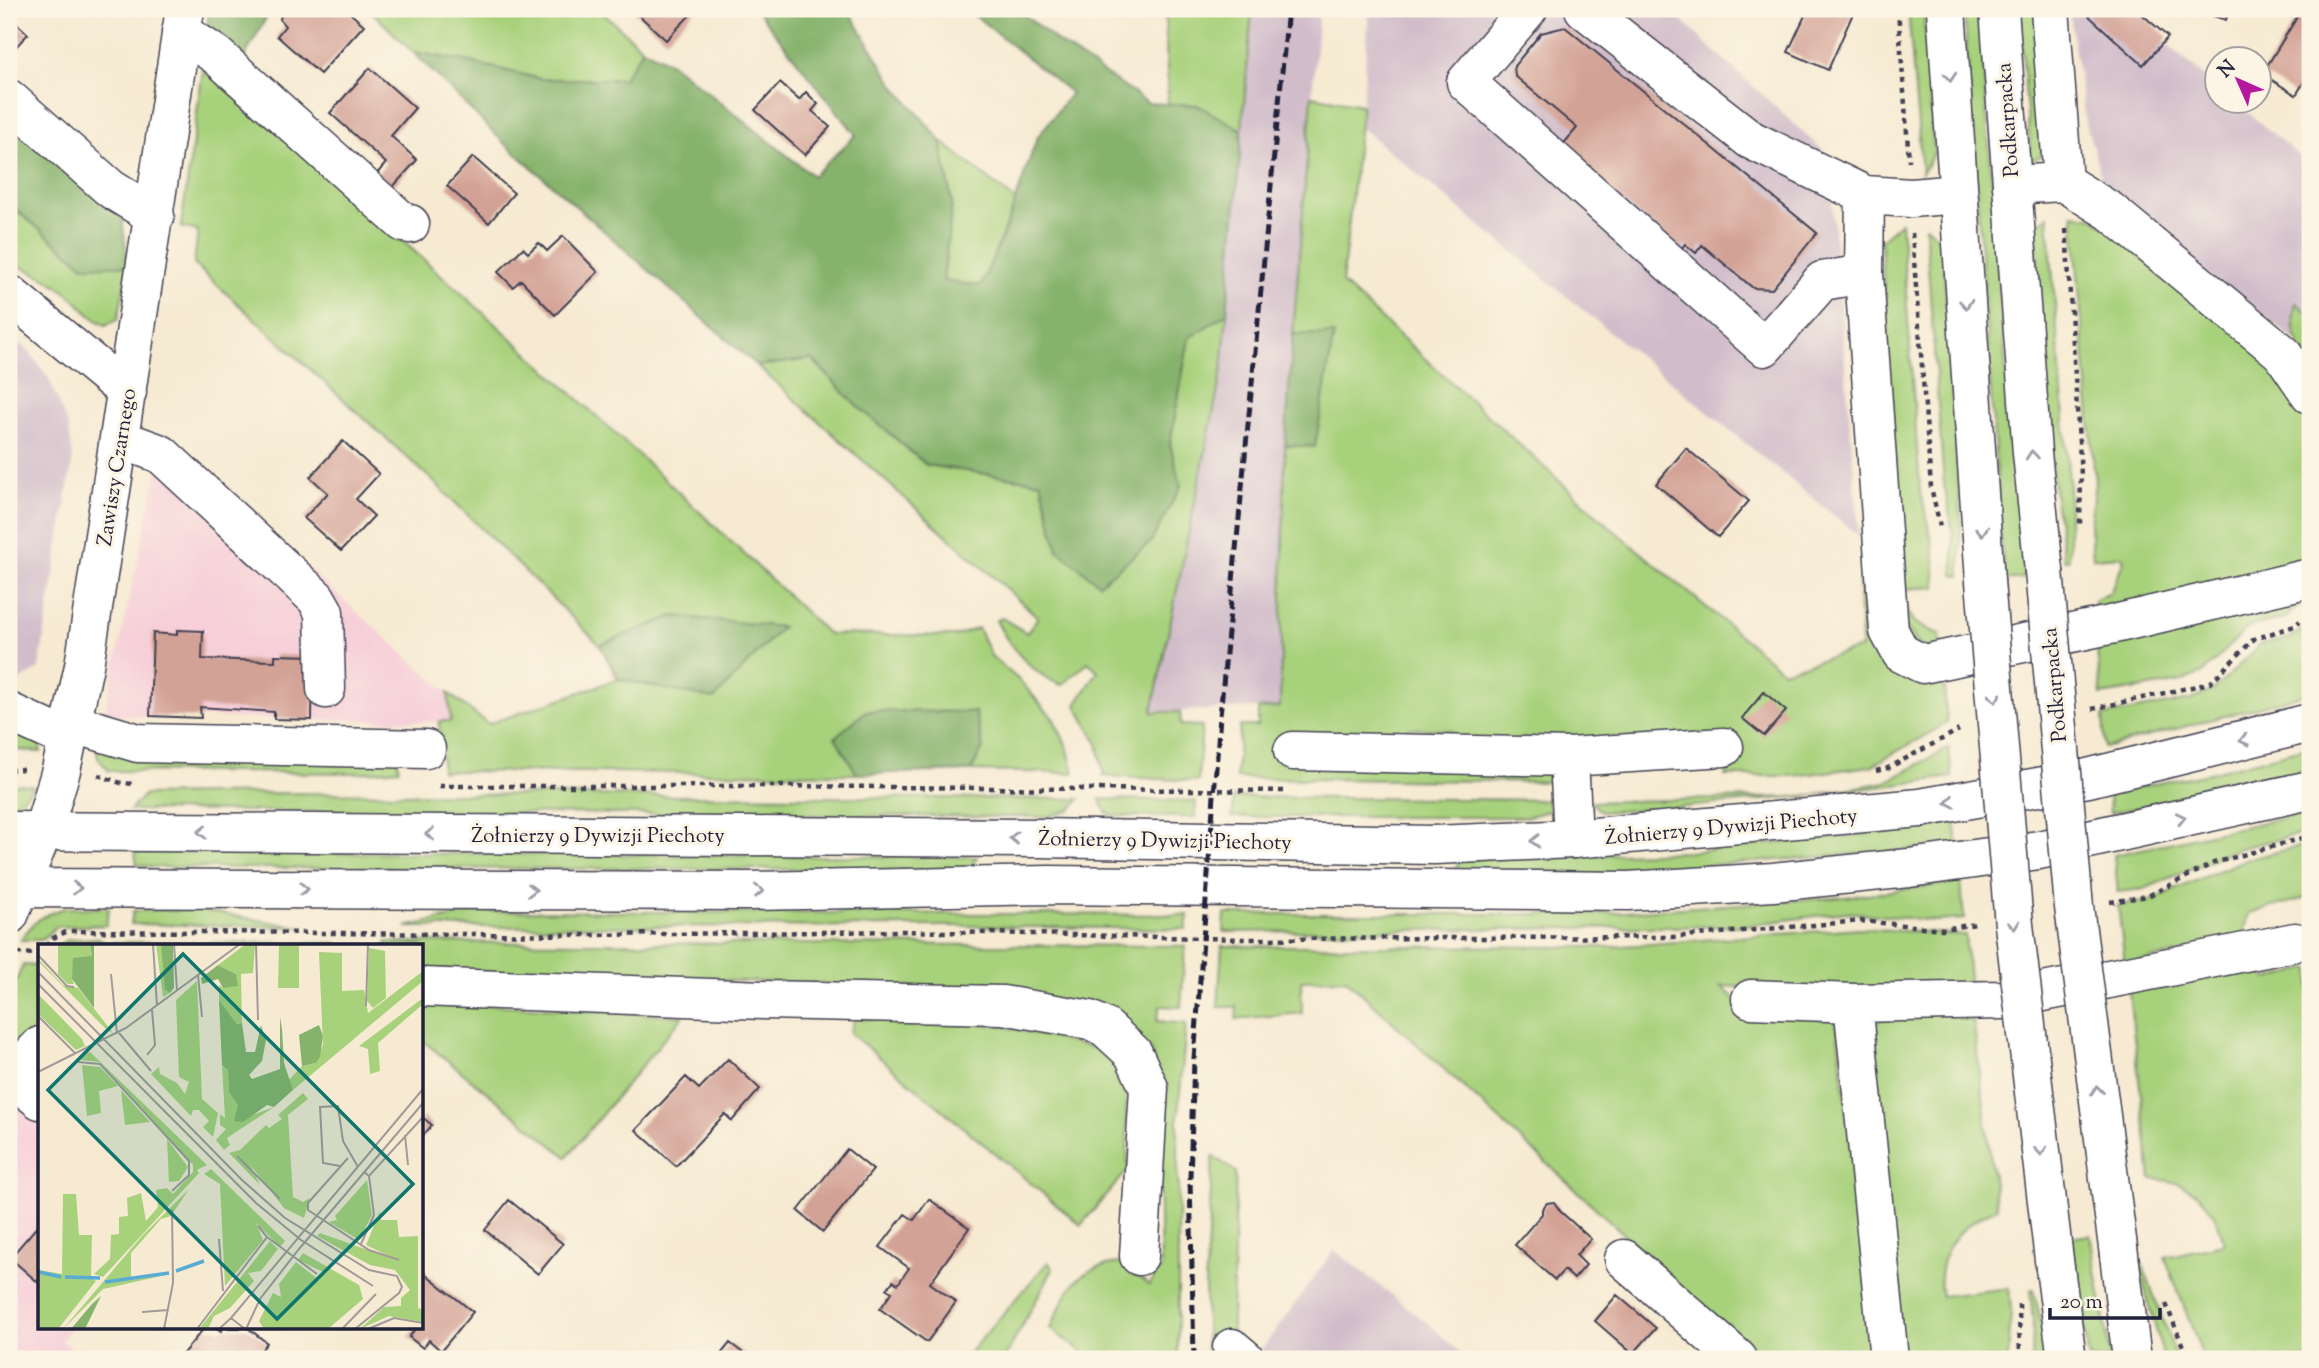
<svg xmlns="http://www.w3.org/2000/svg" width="2319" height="1368" font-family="'Sorts Mill Goudy',serif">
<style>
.built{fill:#f6cfd8}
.industrial{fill:#d1bdca}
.green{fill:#a8d17c;stroke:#657a5c;stroke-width:2}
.forest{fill:#86b36c;stroke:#546a54;stroke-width:2}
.building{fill:#d3a296}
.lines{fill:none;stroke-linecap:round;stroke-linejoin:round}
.minor-casing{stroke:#424052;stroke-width:41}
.major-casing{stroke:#424052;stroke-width:41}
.highway-casing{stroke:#424052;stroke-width:41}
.path{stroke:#424052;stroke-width:4.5;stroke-dasharray:5 5;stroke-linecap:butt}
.minor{stroke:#fff;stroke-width:38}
.major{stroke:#fff;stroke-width:38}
.highway{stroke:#fff;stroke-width:38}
.rail{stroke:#22223b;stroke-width:5;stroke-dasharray:10 5;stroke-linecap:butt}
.major-bridge-casing{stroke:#424052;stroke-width:41;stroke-linecap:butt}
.major-bridge{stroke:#fff;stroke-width:38}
.oneway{stroke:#9c9ca7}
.labels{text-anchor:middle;stroke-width:6;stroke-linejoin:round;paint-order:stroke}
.street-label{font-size:21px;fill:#22223b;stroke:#fcf5e5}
.inset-river{fill:none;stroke:#58acd4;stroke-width:3.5}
.inset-road{fill:none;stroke:#a19a96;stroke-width:2}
.view{fill:#0f766e;fill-opacity:0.15;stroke:#0f766e;stroke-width:3.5}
.inset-edge{fill:none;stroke:#22223b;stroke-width:3.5}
</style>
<rect width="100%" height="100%" fill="#fcf5e5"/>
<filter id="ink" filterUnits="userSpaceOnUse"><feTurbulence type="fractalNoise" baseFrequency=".0143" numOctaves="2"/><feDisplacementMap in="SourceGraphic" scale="14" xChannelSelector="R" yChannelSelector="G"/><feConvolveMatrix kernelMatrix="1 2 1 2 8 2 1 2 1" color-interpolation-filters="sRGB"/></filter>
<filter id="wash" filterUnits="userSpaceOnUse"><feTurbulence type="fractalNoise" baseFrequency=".00686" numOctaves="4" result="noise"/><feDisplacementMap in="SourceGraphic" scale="28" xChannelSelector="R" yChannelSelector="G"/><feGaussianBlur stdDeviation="1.57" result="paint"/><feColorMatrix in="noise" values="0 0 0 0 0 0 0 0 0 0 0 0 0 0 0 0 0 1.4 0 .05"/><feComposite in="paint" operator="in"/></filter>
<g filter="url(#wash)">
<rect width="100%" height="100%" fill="#f6ead2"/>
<path class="built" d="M164 440 448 693 451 722 104 715Z
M9 1087 40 1112V1328H72L61 1340 84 1359H9Z"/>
<path class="industrial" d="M1252 9H1319L1285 426 1280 707 1152 712 1222 370Z
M1369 9H1669L1828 155 1859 536 1361 128Z
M2069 9H2125L2217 87 2218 102H2235L2310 165V315L2297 304 2295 340 2129 214 2102 180 2085 120Z
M9 335 30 353 48 377 68 426 73 456 39 669 15 683 9 682Z
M1334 1250 1430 1325 1467 1359H1266L1259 1353Z"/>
<path class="green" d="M369 9H599L643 49 623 79H541L470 62 413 52Z
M1165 9H1252L1242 130 1197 105 1168 104Z
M1908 9H1917L1924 17 1934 153 1922 173Z
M1964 9H1979L2013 466 2024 578 2004 580Z
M2019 9H2036L2043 148 2041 155 2031 162Z
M203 69C418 249 625 439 828 634L956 636 978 628 991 656 1020 681 1053 718 1067 746 1074 773 971 771 983 748 975 712 867 711 835 737 857 774 442 771 439 721H451L448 693 488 724 618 679 714 699 782 627 673 616 600 645 431 479 194 264 198 231 181 227Z
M1312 96 1362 105 1342 283 1610 527 1783 671 1861 648 1859 581 1878 592 1943 673 1947 723 1871 766 1794 776H1725L1737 755 1459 741 1451 731 1409 728 1391 742 1544 769 1555 782 1236 778 1240 726H1258V709L1280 707 1285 445 1315 447 1333 335 1293 334Z
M941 141 1016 201 981 286 943 281 952 203Z
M9 204 84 266H128L118 319 106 325C90 318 84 308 72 297 53 280 32 271 9 262Z
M2073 214 2094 218 2253 343 2310 424V572L2096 617 2094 601 2110 593 2124 561 2121 556 2093 558 2090 525 2095 481Z
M2048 216 2069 483V560H2064L2053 483 2035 226Z
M1901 222 1920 489 1934 553 1936 587 1903 589C1907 619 1911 625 1940 634L1941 652 1904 641 1881 240Z
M1925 226 1942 240 1961 520 1960 576 1954 575 1953 532 1944 484Z
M2296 303 2310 315V364C2297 343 2289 328 2296 303Z
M1227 313 1222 370 1152 712H1180L1181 725 1202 726 1198 781 1104 776 1098 744 1076 705 1098 671 1088 662 1062 685C1033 675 1009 647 996 620L1002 618 1027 633 1038 617 757 366 812 359 854 403 926 465 1041 482 1058 550 1181 486 1170 444 1189 338Z
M2310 597 2285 618 2248 627 2203 673 2180 682 2101 695 2096 638Z
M2310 625V693L2105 748 2103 716 2191 700 2214 690 2260 644 2288 639Z
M9 726 39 744 41 752 9 749Z
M96 744 397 759 399 769 356 773 109 771 98 758Z
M2310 747V769L2229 789 2110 813 2109 793 2209 773Z
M1949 748 1952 777C1835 794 1719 806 1602 812L1590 802 1800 797 1886 782Z
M19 784 34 786 20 801 9 805V787Z
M281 793 1080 799 1070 810 1047 817 130 810 144 795Z
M1234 797 1561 800 1549 811 1526 817H1232Z
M1100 799 1196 801 1195 817 1114 816 1106 812Z
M2310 812V832L2240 848 2144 889 2118 892 2114 855Z
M1955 821 1958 846 1598 874 1455 872 1459 859 1688 852 1858 835Z
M2310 844V897L2249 913 2242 941 2125 964 2118 905 2149 901 2244 860Z
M135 852 977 857 968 871C696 867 424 870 152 867L137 865Z
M1961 882 1964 919 1937 921 1845 912 1741 926 1224 932 1225 914H1594L1845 897Z
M65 908H109L106 925 56 927 41 940H21C33 921 44 914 65 908Z
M194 909 300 927 131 924 133 911Z
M479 911 1188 915 1186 929 967 926 406 927Z
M1859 928 1965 935 1970 990 1846 993 1721 986 1747 1010 1836 1019 1877 1359H1760L1346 979 1301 980 1302 1013 1236 1019 1237 1007H1218L1222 946 1611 947Z
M99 938 104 942 338 943 337 946H56L68 940Z
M387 942 1185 946 1181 1007 1160 1006 1157 1021 1186 1024 1178 1115V1359H1093L1050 1329C1068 1290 1074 1267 1121 1263L1149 1285 1161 1268 1158 1109 1151 1050 1006 991 422 969V946H385Z
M23 965 40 966V1036L19 1053 9 1048V998Z
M2246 968 2259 971 2268 979 2310 968V1359H2204L2165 1257 2224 1244C2217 1205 2192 1180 2151 1179L2128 985Z
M422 1001 683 1016 567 1157 422 1040Z
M1972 1011 1997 1208C1961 1224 1932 1253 1942 1296L2009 1288 2011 1310 2008 1359H1900L1870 1036 1877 1022 1892 1013Z
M855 1018 998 1025 1098 1049 1125 1067 1128 1170 1081 1225 850 1033Z
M1213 1156 1236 1172 1231 1359H1207L1205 1287Z
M2090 1235 2111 1359H2089L2070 1238Z
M1048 1262 1053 1269 1004 1359H964Z
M2143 1266 2177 1359H2164L2139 1267Z
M2033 1290 2041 1320 2046 1359H2032L2033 1319 2030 1291Z"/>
<path class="forest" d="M210 9H271L244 58 206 30Z
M756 9H839L850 13 894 85 941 141 952 203 943 281 981 286 1008 222 1037 138 1071 93 967 9H1017L1059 43 1148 103 1197 105 1242 130 1227 313 1189 338 1170 444 1181 486 1151 542 1099 584 1058 550 1041 482 927 465 854 403 812 359 757 366 501 140 413 52 470 62 541 79H623L643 49 671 63 813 176 856 135Z
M9 118 122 217 128 266H84L9 204Z
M1293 334H1334L1315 447 1285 445Z
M673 616 782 627 714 699 618 679 600 645Z
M866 711 975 712 983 748 971 771 857 774 835 737Z"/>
<g id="blocks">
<path class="building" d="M282 9H345L364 25 320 74 277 36 285 26 280 20Z
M632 9H696L666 40Z
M1808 9H1855L1828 70 1788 52Z
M2096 9H2136L2168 37 2143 65 2089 16Z
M2191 9H2229L2226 20Z
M2302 9 2310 12V72L2296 95 2262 74Z
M9 16 28 34 9 54Z
M1565 27 1817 233 1772 289 1753 288 1702 245 1696 253 1685 244 1681 249 1560 148 1577 128 1515 76 1514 66 1541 33Z
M370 68 415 108 391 136 417 160 391 189 376 175 386 163 330 113Z
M780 83 799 100 806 92 818 104 812 111 830 127 805 155 755 110Z
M473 157 514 193 489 223 447 186Z
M563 236 598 272 555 315 521 280 513 287 498 272 523 248 528 253 539 243 547 251Z
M343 441 379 474 356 499 374 516 341 551 304 518 328 493 310 477Z
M1686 448 1749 501 1718 537 1656 484Z
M177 630 203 631 202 659 275 661V655L313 656 312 720 274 719V712L200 707 201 718 150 716 153 633 177 635Z
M1764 692 1786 711 1764 736 1742 718Z
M728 1059 760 1089 732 1121 725 1114 676 1166 636 1130 686 1077 699 1089Z
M422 1117 432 1125 422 1137Z
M847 1149 873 1170 823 1232 798 1211Z
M929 1199 969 1228 930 1283 956 1302 927 1342 880 1309 892 1292 887 1289 893 1281 898 1284 909 1268 880 1247 905 1214 914 1220Z
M509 1200 563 1244 538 1274 485 1230Z
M1554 1202 1561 1212 1591 1239 1576 1255 1586 1265 1574 1279 1564 1270 1555 1280 1515 1245 1542 1214V1209L1547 1203Z
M40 1223V1284L10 1258Z
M422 1271 473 1312 441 1351 429 1340 423 1348 409 1337 416 1328H422Z
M1617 1295 1656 1328 1633 1354 1595 1321Z
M204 1328H216L221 1331 223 1328H248L267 1343 254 1359H184L181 1356Z
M730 1343 751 1359H717Z"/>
</g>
</g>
<g filter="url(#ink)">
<use href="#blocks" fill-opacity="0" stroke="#424052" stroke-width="2"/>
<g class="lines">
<defs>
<path id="minor" d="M1528 9 1466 82 1764 347 1822 281 1864 274
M1584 9 1751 140 1865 195 1911 198 1958 194
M181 32 216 55 404 223 410 224
M9 99 111 189 155 216
M2063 182 2110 211 2282 353 2310 394
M2012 185 2063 182 2050 9
M1865 195 1864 274 1889 631 1901 653 1923 664 2110 625 2310 578
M9 294 127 392
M120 439 161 454 316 598 324 612 326 689
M9 712 68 739
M71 723 138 743 426 749
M1293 751 1569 757 1724 747
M1569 757 1573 839
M9 915 43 831 61 770 84 666 185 9
M422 987 763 1000 1003 1005 1090 1020 1106 1028 1133 1053 1149 1088 1139 1256
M1751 999 1853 1003 1889 1359
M1853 1003 2003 1000 2295 942
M9 1075 40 1100
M11 1077 40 1046
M1624 1259 1738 1359
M1232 1348 1245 1359"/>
<path id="major" d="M1946 9 1985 581
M1999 9 2032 453 2044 571
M2119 1255 2132 1359
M2055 1268 2067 1359"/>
<path id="highway" d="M9 831 1039 838 1434 845 1573 839 1920 808 2088 778 2310 723
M9 888 749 891 1048 885 1628 891 1773 882 1909 868 2039 850 2310 790"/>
</defs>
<use href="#minor" class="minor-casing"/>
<use href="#major" class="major-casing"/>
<use href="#highway" class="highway-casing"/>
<path class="path" d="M1898 9 1909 161
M2066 229 2081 475 2080 524
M1912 233 1931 487 1941 531
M2092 709 2210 683 2254 639 2294 626 2300 621
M9 770 23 769
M1876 771 1888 768 1959 730
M98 775 121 783 136 784
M439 786H784L1288 791
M2110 902 2148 896 2214 863 2310 836
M46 946 53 938 68 931 592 935 902 931 1246 939 1673 937 1861 921 1942 929 1977 924
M17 953 40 954
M2019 1304 2020 1359
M2166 1304 2188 1359"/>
<use href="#minor" class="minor"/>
<use href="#major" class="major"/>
<use href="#highway" class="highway"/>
<path class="rail" d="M1194 1359 1190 1178 1194 1059 1220 716 1288 9"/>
<defs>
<path id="major-bridge" d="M2044 571 2074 907 2119 1255
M1985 581 2014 925 2055 1268"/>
</defs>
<use href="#major-bridge" class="major-bridge-casing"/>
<use href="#major-bridge" class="major-bridge"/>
</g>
<defs><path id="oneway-chevron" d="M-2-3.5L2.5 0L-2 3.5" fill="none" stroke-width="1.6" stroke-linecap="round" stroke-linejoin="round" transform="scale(1.75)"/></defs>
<g class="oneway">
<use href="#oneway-chevron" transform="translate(1950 77) rotate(86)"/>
<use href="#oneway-chevron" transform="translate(1966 304) rotate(85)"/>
<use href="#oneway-chevron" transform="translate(2032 455) rotate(-95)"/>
<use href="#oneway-chevron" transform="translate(1982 531) rotate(86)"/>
<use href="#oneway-chevron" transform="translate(1995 698) rotate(85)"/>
<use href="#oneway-chevron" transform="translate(2244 740) rotate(166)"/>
<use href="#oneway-chevron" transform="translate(1950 802) rotate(169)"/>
<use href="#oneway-chevron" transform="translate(2181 818) rotate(-13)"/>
<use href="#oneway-chevron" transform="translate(202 832) rotate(-180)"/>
<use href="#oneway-chevron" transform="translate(430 834) rotate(-180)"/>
<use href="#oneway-chevron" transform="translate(1014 838) rotate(-180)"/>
<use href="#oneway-chevron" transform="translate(1535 841) rotate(178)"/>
<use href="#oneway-chevron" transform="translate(77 888)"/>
<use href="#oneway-chevron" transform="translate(304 889) rotate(1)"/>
<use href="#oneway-chevron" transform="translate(532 890)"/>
<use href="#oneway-chevron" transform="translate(759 891) rotate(-1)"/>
<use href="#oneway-chevron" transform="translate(2014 925) rotate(84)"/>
<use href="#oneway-chevron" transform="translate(2097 1090) rotate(-97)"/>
<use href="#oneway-chevron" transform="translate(2041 1151) rotate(83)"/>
</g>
</g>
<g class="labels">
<g class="street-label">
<text transform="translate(2007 120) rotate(-94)" y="7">Podkarpacka</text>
<text transform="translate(116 467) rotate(-81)" y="7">Zawiszy Czarnego</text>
<text transform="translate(2054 685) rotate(-95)" y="7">Podkarpacka</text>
<text transform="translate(1731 826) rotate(-5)" y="7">Żołnierzy 9 Dywizji Piechoty</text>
<text x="598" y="842">Żołnierzy 9 Dywizji Piechoty</text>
<text transform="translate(1165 840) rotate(1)" y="7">Żołnierzy 9 Dywizji Piechoty</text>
</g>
</g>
<g transform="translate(38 944)">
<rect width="385" height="385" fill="#f6ead2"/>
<path d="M20 0H52L54 12 34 35 36 40H30L20 30ZM118 0H123L132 49 125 53ZM208 0H217L215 29 203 30 204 79 199 80 181 56V41L185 44 198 30 180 21ZM241 0H261V44H240ZM331 4 347 7 348 54 335 64 329 57ZM281 8 304 9V47L326 46 330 69 385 27V37L255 146 251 136 264 122 278 119 285 101ZM1 16 25 41 40 44 75 89 67 84 0 17ZM159 37 164 155 180 169 175 193 165 183 171 177 161 166H155L153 172 113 130 121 123 122 130 139 139 147 150 151 138 141 133 138 56ZM0 50 44 95 47 102 38 106 0 70ZM385 54V60L340 99 342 127 332 130 330 105 321 102ZM52 108 169 221 159 226 161 229 65 333 56 330 72 315 73 291 81 290V273L90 272 89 254 103 249 108 277 120 263 118 246 129 244 135 250 155 228V221L61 118 43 116 42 112ZM44 121 62 123 80 142 61 147 63 169 49 172ZM184 121 190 126 191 148 217 170 236 163 189 194 192 201 186 206 178 196 188 185 182 181V170L187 174ZM83 146 112 178 87 181ZM265 149 270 155 250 171 255 253 265 258 272 254 266 274 246 264 213 222 222 241 191 209 202 206 228 181 231 184 244 175 240 171ZM129 195 150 223 141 237 131 238ZM173 225 247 297 242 303 218 279 225 296 187 342 182 240 166 230ZM329 236 334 271 321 296 291 278 299 276 297 272ZM151 245 133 272 123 275 93 309V336L132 330 65 345 25 385 104 292ZM25 250H38L41 291H54L53 334 58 337 20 385H0L1 326 24 330ZM342 267 343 276H359L361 293 380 292V364L385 366V378L351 372 322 385 346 363 363 362V354L372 346 357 326 332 321 279 292 282 289 361 317 328 301ZM232 297 240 305 223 327 210 329 216 337 192 364 176 372 170 385H161ZM265 309 321 341 325 355 290 385H226L221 377 235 349 243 353 241 340 258 318 281 336 285 328 260 316Z" fill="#a8d17c"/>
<path d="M52 0H56V64L34 35 35 14 54 12ZM123 0H135L136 44 132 49 127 45ZM180 21 198 30 200 42 185 44 180 35 164 40 163 34ZM181 56 199 80 204 79 208 108H217L223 81 228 96 224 117 211 131 214 135 242 125V73L244 85 246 119 255 146 236 163 229 161 205 178 196 177 200 161 191 148 190 126 184 121ZM281 81 285 92 282 113 278 119 264 122 261 91ZM63 352 47 385H33L54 360Z" fill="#86b36c"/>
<path class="inset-river" d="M138 327 166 317M1 328 23 333M27 333 62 334M67 338 131 329"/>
<path class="inset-road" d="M115 0 119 62M136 0 139 47M218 0 220 76M0 11 29 42 36 43M0 28 204 236 247 274 331 326 359 332 364 343 361 349 317 385M73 30 79 90M160 31 164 73M0 40 218 259 263 296 335 342M328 62 330 0M0 72 37 109M81 89 113 127M109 111 117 101 114 66M40 118 62 120 151 217V231L134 247M0 128 88 84 202 0M367 191 370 221M199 212 242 255M310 214 270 259V266L331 306 361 316M302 222 285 219 282 163 300 162 305 197 320 223M326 228 331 232 385 173M229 293 279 330M181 295 185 347M323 300 336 271 331 232M104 368 130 366M193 374 385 145M126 385 135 339 134 265M159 385 229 293 220 282M181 385 193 374 207 385M208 385 222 355 261 305 385 159M304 385 338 350M330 385 356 374 385 379"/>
<path class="view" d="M145 10 375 240 239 375 10 146Z"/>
<rect width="385" height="385" class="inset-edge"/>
</g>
<rect width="2319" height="1368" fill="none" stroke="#fcf5e5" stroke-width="35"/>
<g transform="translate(2238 80) rotate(315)"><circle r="33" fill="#fcf5e5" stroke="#a5a1a1" stroke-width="2"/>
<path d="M0-5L12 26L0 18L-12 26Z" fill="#b5179e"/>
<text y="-10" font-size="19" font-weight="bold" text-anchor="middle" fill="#22223b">N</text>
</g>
<path d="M2050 1308v10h110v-10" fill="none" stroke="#22223b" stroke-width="3.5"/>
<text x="2060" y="1308" font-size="21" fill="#22223b" stroke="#fcf5e5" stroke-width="5" paint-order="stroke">20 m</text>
</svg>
